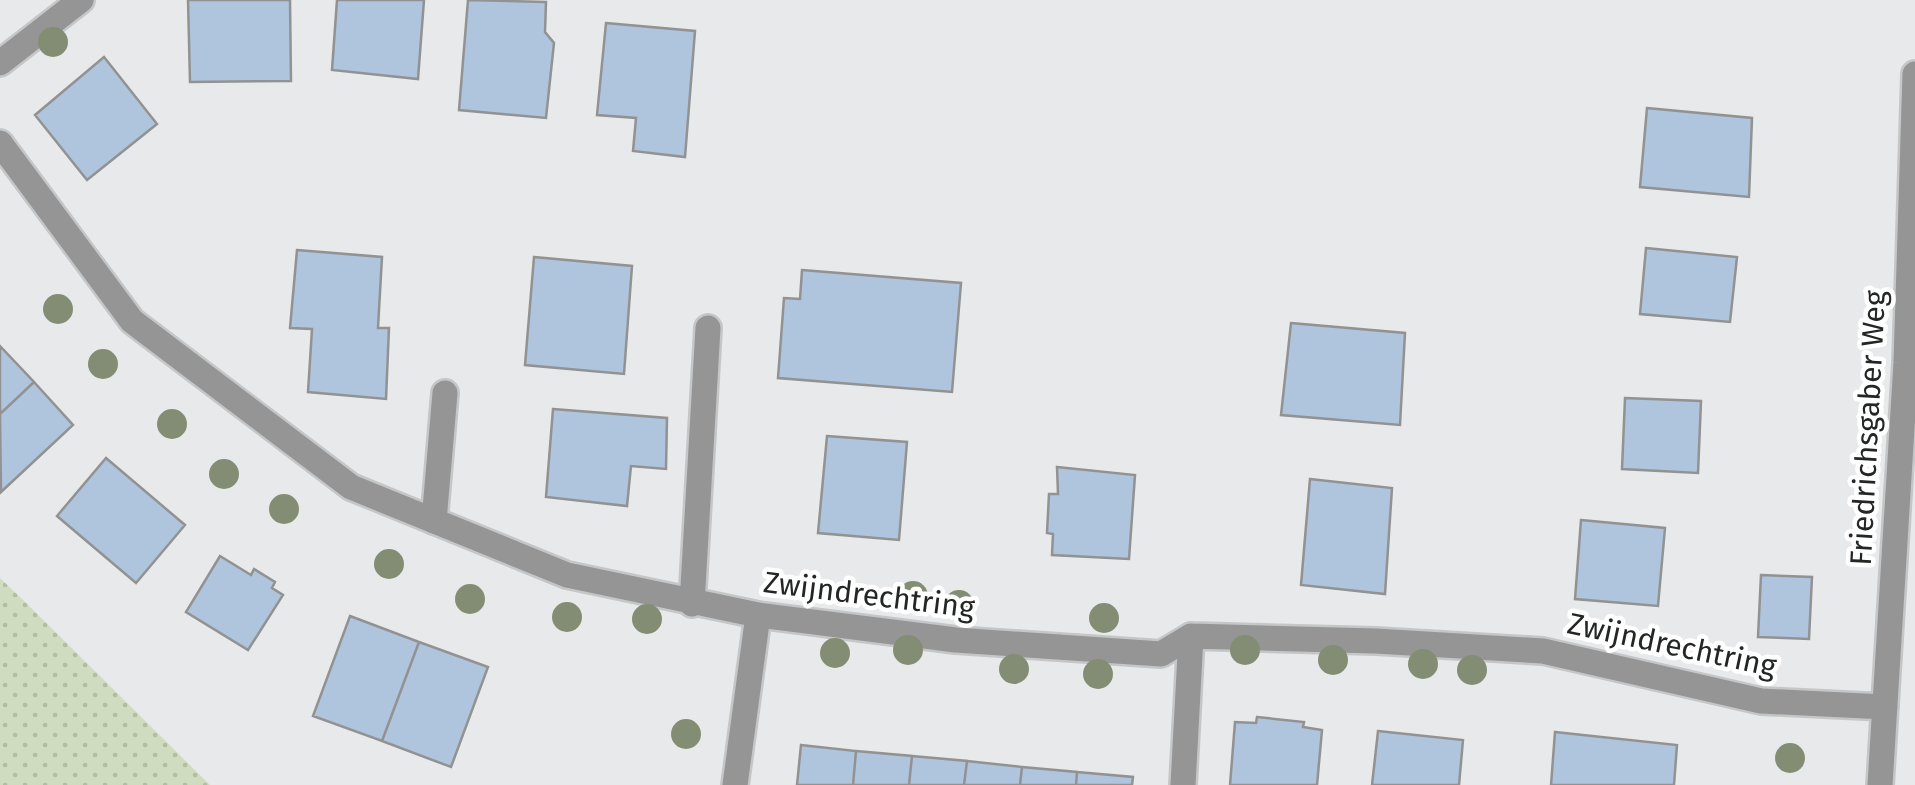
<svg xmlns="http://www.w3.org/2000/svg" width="1915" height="785" font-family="'Fira Sans',sans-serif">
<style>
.park{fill:url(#park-dots)}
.building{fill:#afc4dd;stroke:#929293;stroke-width:2.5}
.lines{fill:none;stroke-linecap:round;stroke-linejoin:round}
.lane-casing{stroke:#c5c6c7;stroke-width:30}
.street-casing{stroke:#c5c6c7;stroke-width:30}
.lane{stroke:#969595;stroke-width:25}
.street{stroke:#969595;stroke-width:25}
.tree{fill:#838d73}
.labels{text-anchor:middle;stroke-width:9;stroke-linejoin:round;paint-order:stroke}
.street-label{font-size:30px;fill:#242525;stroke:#fff}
</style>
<defs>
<pattern id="park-dots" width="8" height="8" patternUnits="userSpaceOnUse" patternTransform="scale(2.5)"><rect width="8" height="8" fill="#d0dcc0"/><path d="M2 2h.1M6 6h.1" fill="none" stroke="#b2bda5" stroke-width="1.8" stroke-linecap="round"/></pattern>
</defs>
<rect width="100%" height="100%" fill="#e8e9ea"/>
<path class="park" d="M0 578 22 599 210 785H0Z"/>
<path class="building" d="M188 0H290L291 81 190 82Z
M337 0H424L418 79 332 70Z
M468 0 546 2 545 32 554 43 546 118 459 110Z
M606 23 695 31 685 157 633 151 636 118 597 115Z
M104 57 157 124 87 180 35 115Z
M1647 108 1752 118 1749 197 1640 187Z
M1646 248 1737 257 1730 322 1640 314Z
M297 250 382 257 378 328H389L386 399 308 392 312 329 290 328Z
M534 257 632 266 624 374 525 365Z
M802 270 961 283 952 392 778 378 784 298 800 299Z
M1291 323 1405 333 1400 425 1281 415Z
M0 346 34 382 0 414Z
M34 382 73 425 1 492 0 414Z
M1625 398 1701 401 1698 473 1622 469Z
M553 409 667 418 666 469 631 466 627 506 546 497Z
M827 436 907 442 899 540 818 533Z
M106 458 185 525 136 583 57 516Z
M1057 467 1135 475 1129 559 1052 555 1053 534 1047 533 1049 494H1058Z
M1310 479 1392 488 1385 594 1301 585Z
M1581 520 1665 528 1658 606 1575 599Z
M220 556 251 575 254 569 275 582 272 588 283 595 248 650 186 612Z
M1761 575 1812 577 1809 639 1758 637Z
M350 616 419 642 382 741 313 716Z
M419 642 488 667 451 767 382 741Z
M1257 717 1304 722 1303 727 1322 730 1317 785H1230L1235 722 1256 723Z
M1378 731 1463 740 1459 785H1372Z
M1555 732 1677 745 1674 785H1551Z
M801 745 856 751 853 785H797Z
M856 751 912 756 909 785H853Z
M912 756 967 761 964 785H909Z
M967 761 1022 767 1020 785H964Z
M1022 767 1077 772 1076 785H1020Z
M1077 772 1133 777 1132 785H1076Z"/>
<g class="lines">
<defs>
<path id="lane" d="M434 521 445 393
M692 604 708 328"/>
<path id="street" d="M0 63 81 0
M0 143 132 321 351 487 567 575 758 615 956 640 1161 654 1191 636 1376 641 1543 651 1761 701 1885 707
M735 785 758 615
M1183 785 1191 636
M1880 785 1906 363 1915 74"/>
</defs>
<use href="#lane" class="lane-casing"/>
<use href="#street" class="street-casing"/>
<use href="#lane" class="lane"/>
<use href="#street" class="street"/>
</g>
<g class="tree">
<circle cx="53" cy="42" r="15"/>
<circle cx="58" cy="309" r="15"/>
<circle cx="103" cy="364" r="15"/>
<circle cx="172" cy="424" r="15"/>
<circle cx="224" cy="474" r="15"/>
<circle cx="284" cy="509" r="15"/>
<circle cx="389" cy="564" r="15"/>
<circle cx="913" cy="596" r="15"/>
<circle cx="470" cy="599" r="15"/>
<circle cx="959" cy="605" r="15"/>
<circle cx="567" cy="617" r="15"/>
<circle cx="1104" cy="618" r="15"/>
<circle cx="647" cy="619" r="15"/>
<circle cx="908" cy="650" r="15"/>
<circle cx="1245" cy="650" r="15"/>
<circle cx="835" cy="653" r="15"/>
<circle cx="1333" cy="660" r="15"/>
<circle cx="1423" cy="664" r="15"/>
<circle cx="1014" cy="669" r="15"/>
<circle cx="1472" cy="670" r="15"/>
<circle cx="1098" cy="674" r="15"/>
<circle cx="686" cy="734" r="15"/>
<circle cx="1790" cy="758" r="15"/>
</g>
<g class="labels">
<g class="street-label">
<text transform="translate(1868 428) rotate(-87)" y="10">Friedrichsgaber Weg</text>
<text transform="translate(869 595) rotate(7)" y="10">Zwijndrechtring</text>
<text transform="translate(1672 645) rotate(12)" y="10">Zwijndrechtring</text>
</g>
</g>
</svg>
